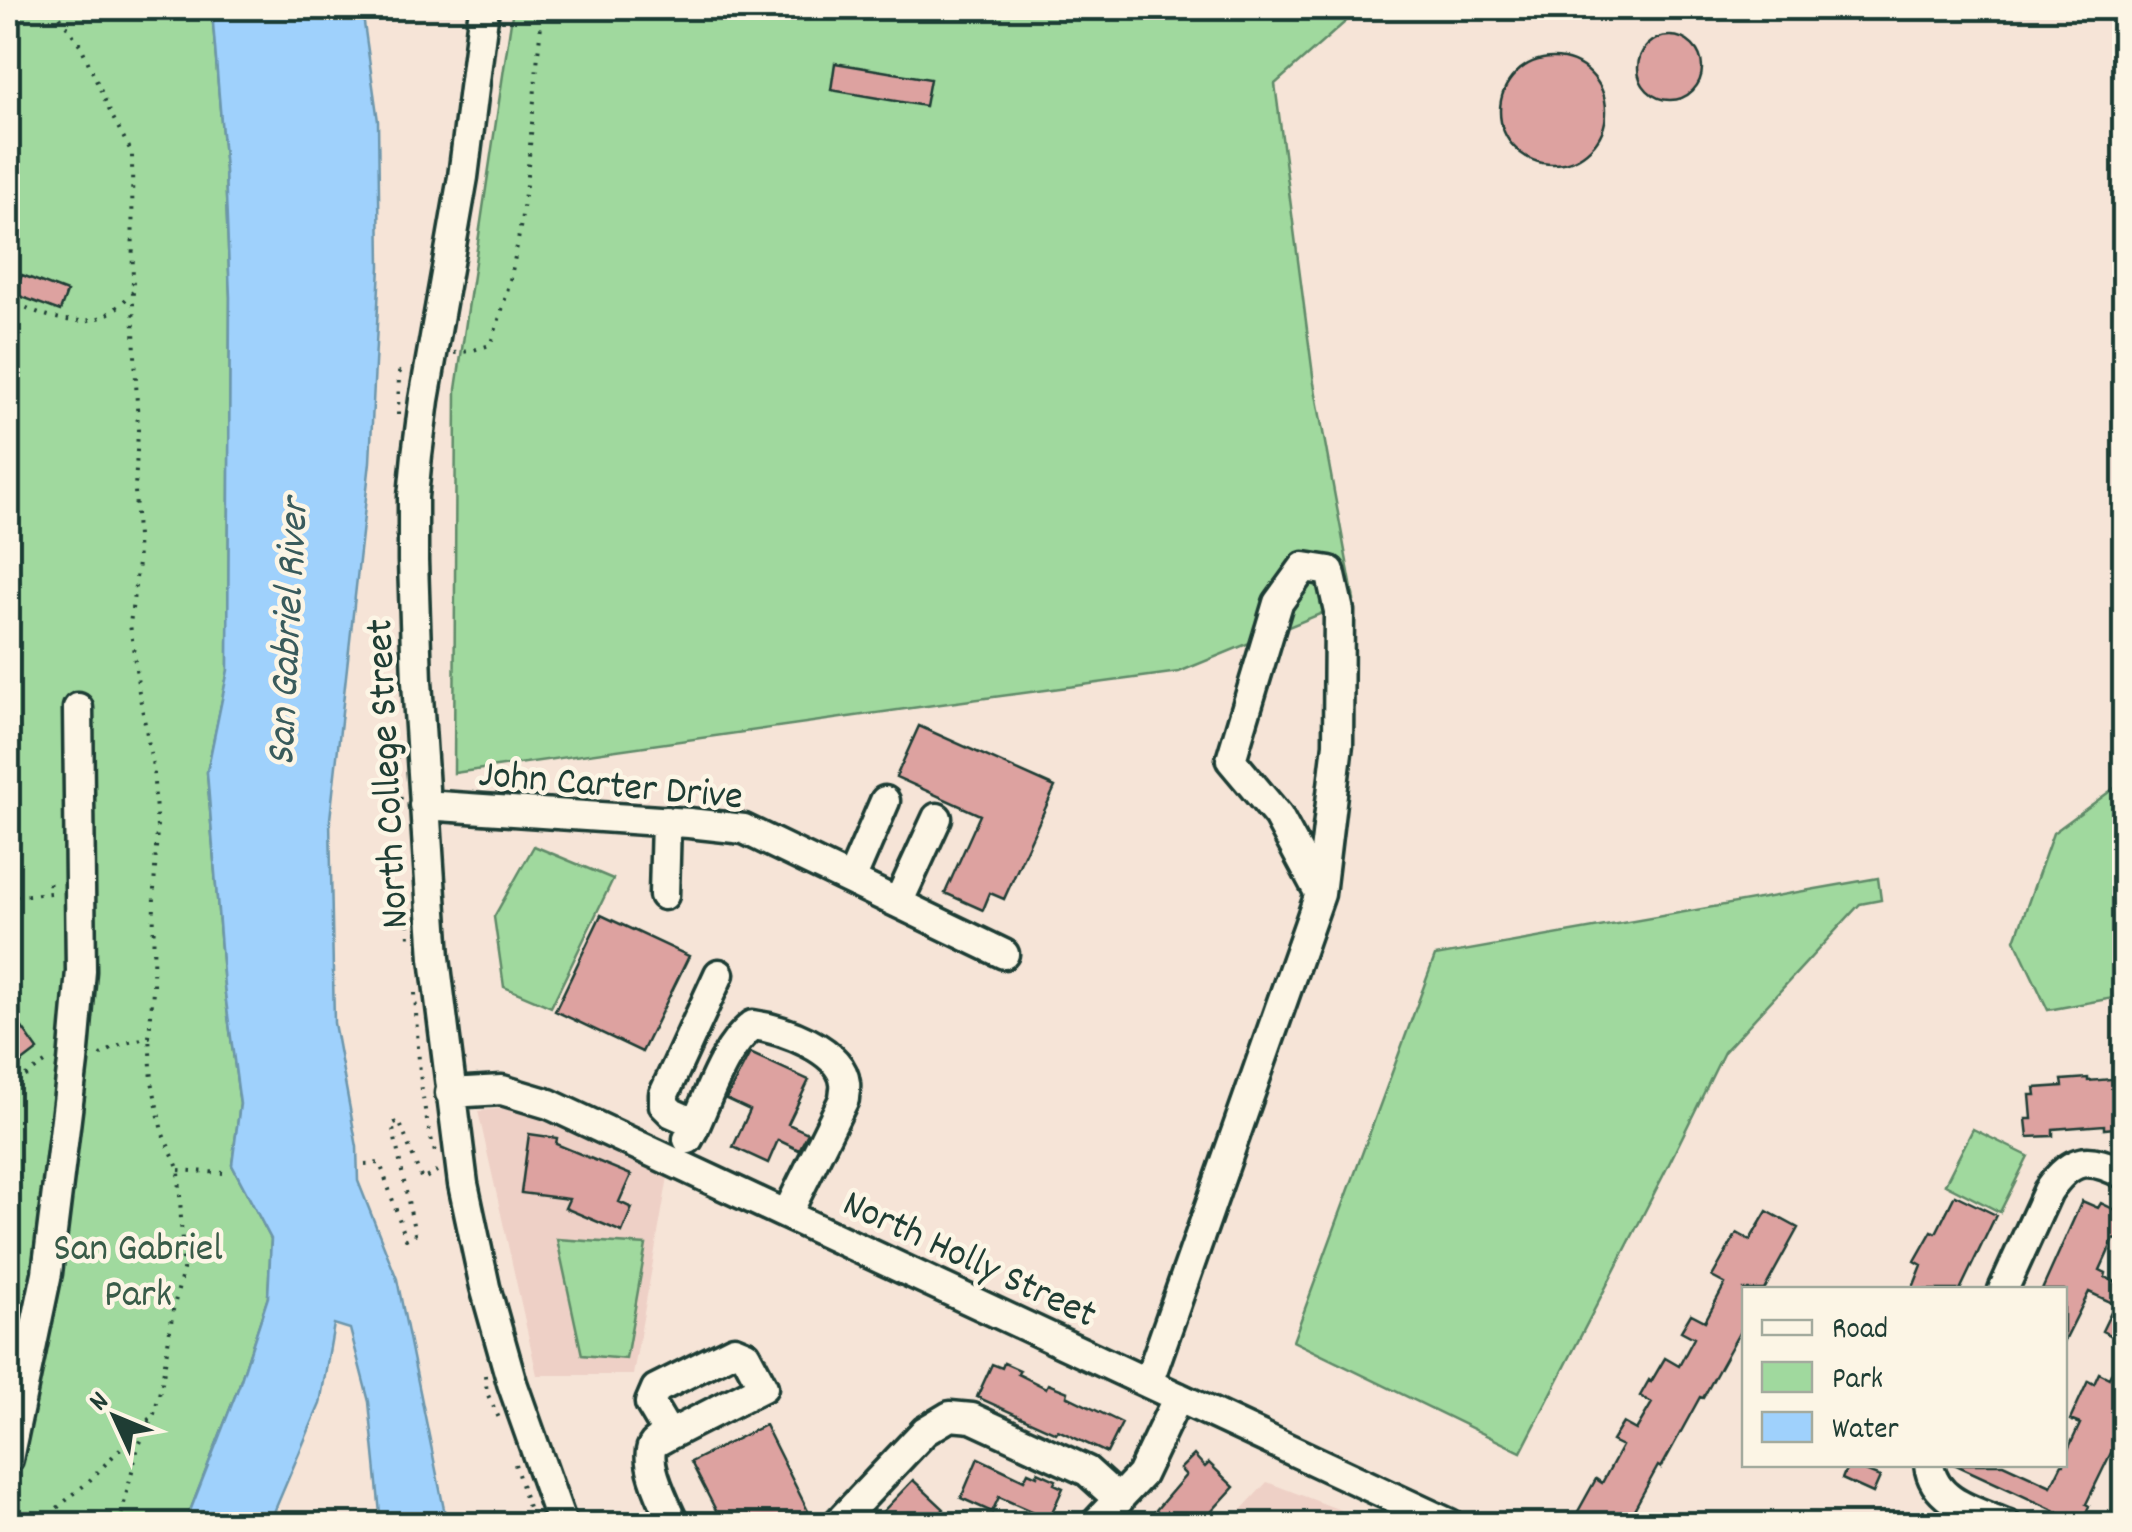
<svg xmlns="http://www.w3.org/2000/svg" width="2132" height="1532" font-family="Dekko,sans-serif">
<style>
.built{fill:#eed0c6}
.green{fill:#a0d99e;stroke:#608b69;stroke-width:2.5}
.water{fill:#9fd1fc;stroke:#6c96ac;stroke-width:2.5}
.building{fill:#dda2a0;stroke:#1f3d34;stroke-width:2.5}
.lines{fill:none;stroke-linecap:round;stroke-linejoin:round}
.minor-casing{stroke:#1f3d34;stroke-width:35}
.path{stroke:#1f3d34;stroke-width:4;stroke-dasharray:2.5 8;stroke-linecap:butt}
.minor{stroke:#fcf5e5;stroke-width:28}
.labels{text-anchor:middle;stroke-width:9;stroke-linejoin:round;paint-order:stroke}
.street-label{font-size:40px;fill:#1f3d34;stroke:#fcf5e5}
.park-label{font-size:40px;fill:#395c49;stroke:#fcf5e5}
.water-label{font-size:42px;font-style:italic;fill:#395b5c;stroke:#fcf5e5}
</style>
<rect width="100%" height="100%" fill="#f6e4d7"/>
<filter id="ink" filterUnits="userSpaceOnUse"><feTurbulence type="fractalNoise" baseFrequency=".01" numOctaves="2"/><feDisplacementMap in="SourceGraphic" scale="20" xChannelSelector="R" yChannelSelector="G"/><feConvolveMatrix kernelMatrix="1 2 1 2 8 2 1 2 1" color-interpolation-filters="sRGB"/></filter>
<g filter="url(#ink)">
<path class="built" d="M517 1107 668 1177 633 1375H537L478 1111Z
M1267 1482 1377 1524H1228Z"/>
<path class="green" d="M8 8H217L213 23 225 170 230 297 228 671 207 772 224 986 240 1104 232 1165 271 1239 268 1297 239 1386 185 1524H8Z
M513 8H1361L1275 84 1314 383 1354 600 1179 672 919 707 454 773 456 389Z
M2124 781V996L2048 1010 2015 940 2053 833Z
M534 846 613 879 551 1007 504 987 494 917Z
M1878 878 1881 900 1860 904 1724 1052 1663 1176 1521 1452 1293 1341 1435 956Z
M1973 1129 2028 1156 2000 1212 1945 1184Z
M557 1239 646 1245 626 1359 582 1355Z"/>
<path class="water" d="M217 8H358L364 23 378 121 380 266 370 462 330 819 334 1023 357 1147 358 1181 397 1279 447 1524H381L369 1402 350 1329 334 1324 320 1404 269 1524H185L239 1386 268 1297 271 1239 232 1165 240 1104 224 986 207 772 228 670 230 297 225 170 213 23Z"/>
<path class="building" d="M1638 68a32 32 0 1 1 64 0a32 32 0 1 1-64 0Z
M1500 111a53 53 0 1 1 106 0a53 53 0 1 1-106 0Z
M835 63 930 79 925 106 831 90Z
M22 275 67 292 60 311 14 294Z
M919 726 1055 787 1004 899 990 893 983 910 945 893 980 815 896 777Z
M601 915 689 956 642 1052 555 1011Z
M18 1022 38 1050 8 1073V1030Z
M750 1053 809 1080 788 1124 808 1133 799 1150 778 1140 768 1163 733 1147 750 1110 726 1099Z
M2088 1078V1081L2124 1078V1127L2104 1129V1125L2053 1129V1136L2028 1137 2026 1119H2032L2030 1095H2036L2035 1088 2063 1086 2062 1080Z
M529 1134 557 1138 556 1144 631 1175 619 1202 632 1208 622 1232 565 1208 569 1199 521 1193Z
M1955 1195 1996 1215 1960 1290H1912L1922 1265 1915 1261 1932 1231 1936 1233Z
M2082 1201 2098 1208 2101 1203 2124 1214V1232L2120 1241 2114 1239 2100 1270 2106 1273 2105 1277 2124 1286V1284V1342L2102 1331 2115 1304 2089 1292 2064 1342V1290H2042Z
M1767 1211 1798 1228 1764 1290H1744V1324L1703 1398 1700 1397 1661 1468 1658 1466 1626 1524H1571L1596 1479 1602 1483 1622 1446 1612 1441 1623 1423 1636 1430 1652 1403 1640 1396 1649 1380 1651 1382 1665 1358 1679 1366 1694 1338 1681 1331 1691 1314 1705 1321 1725 1284 1712 1277 1737 1233 1750 1240Z
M2124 1346V1426L2086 1504 2089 1506 2083 1520 2074 1516 2073 1519 1954 1464H2003L2051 1486 2062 1464H2064V1458L2080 1424 2070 1420 2088 1381 2094 1384 2099 1373 2109 1378Z
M1004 1363 1020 1370 1018 1374 1046 1388 1048 1384 1068 1392 1067 1396 1122 1423 1107 1453 1058 1430 1056 1433 977 1397 992 1364 1002 1368Z
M765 1425 808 1511 781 1524H723L691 1462Z
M1194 1455 1205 1467 1209 1463 1234 1487 1200 1524H1144L1186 1475 1180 1469Z
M978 1458 1024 1480 1028 1472 1037 1476 1038 1472 1056 1480 1054 1484 1063 1488 1049 1519 999 1497 992 1512 961 1498Z
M1848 1464 1880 1477 1873 1493 1842 1479Z
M913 1480 944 1509 930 1524H871Z"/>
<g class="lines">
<defs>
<path id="minor" d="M484 8 463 177 424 400 417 455 413 497V561L417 681 435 958 463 1184 485 1287 512 1383 562 1524
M424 805 689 823 744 829 1004 954
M851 880 885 801
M664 895 666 821
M898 903 937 818
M450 1093 502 1090 549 1104 1450 1524
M694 1128C709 1095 724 1047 753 1025 782 1029 841 1049 845 1083 846 1088 844 1093 844 1099L787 1214
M688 1139 694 1128 690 1121 672 1113 664 1105V1094L719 974
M2003 1290 2048 1191C2072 1156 2089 1156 2124 1174
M1148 1383 1320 894 1338 744 1339 611 1330 571 1304 567 1278 603 1231 760 1278 816 1320 894
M669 1435 650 1403 656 1389 734 1350 746 1355 763 1387 669 1435C668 1436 655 1442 654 1444 641 1459 667 1508 674 1524
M8 1459 47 1273 73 1062 81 971 78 708
M1929 1464C1933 1502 1976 1512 2006 1524
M837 1524 925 1431 950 1416 972 1418 1087 1471 1119 1500
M1095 1524 1141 1475 1178 1397
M2124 1524V1522"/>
</defs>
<use href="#minor" class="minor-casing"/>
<path class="path" d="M54 8 81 46 111 114 132 153 133 304 138 431 135 489 138 563 130 624 139 692 153 767 157 828 154 890 153 990 149 1037 122 1044 96 1057
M8 298C33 313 72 328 101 317 114 312 124 301 133 292
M454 353 470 351 490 345C531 239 529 120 543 8
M398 415 399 373 405 367
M397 745 398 785 401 800
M8 903 17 896 50 893 49 876
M2120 907H2124
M408 913 409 939
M415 993C418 1047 419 1100 435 1152
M8 1088 45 1063H50
M365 1164 380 1163 406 1239 415 1234 392 1124 399 1121 422 1180 437 1171
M179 1170 223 1173
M485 1375 487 1393 499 1418
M515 1464 533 1524
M44 1524 56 1509 88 1482 150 1418
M119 1524 138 1447 154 1414 162 1383 173 1310 183 1270 179 1170 162 1132 152 1081 149 1037"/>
<use href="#minor" class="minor"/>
</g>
</g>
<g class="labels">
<g class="street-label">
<text transform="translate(384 774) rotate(-93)" y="14">North College Street</text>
<text transform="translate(611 782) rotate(5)" y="14">John Carter Drive</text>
<text transform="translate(971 1256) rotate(25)" y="14">North Holly Street</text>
</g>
<g class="park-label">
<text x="138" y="1259">San Gabriel<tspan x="138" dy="46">Park</tspan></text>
</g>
<g class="water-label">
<text transform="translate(284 632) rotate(-87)" y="15">San Gabriel River</text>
</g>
</g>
<rect width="2132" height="1532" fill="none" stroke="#fcf5e5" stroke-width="40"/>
<rect x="20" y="20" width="2092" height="1492" fill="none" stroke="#1f3d34" stroke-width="4" filter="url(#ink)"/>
<rect x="1742" y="1287" width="325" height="180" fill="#fcf5e5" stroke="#a4ab9e" stroke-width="2.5"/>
<rect x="1762" y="1320" width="50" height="15" fill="#fcf5e5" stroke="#a4ab9e" stroke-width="2.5"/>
<text x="1832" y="1337" font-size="30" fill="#1f3d34">Road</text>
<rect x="1762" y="1362" width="50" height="30" fill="#a0d99e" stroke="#a4ab9e" stroke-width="2.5"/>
<text x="1832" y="1387" font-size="30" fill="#1f3d34">Park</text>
<rect x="1762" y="1412" width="50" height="30" fill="#9fd1fc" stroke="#a4ab9e" stroke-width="2.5"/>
<text x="1832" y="1437" font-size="30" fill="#1f3d34">Water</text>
<g transform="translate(115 1417) rotate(314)" stroke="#fcf5e5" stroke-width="8" paint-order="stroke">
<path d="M0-8L18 38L0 25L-18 38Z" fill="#1f3d34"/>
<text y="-15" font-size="28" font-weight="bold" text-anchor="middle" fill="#1f3d34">N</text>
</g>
</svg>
